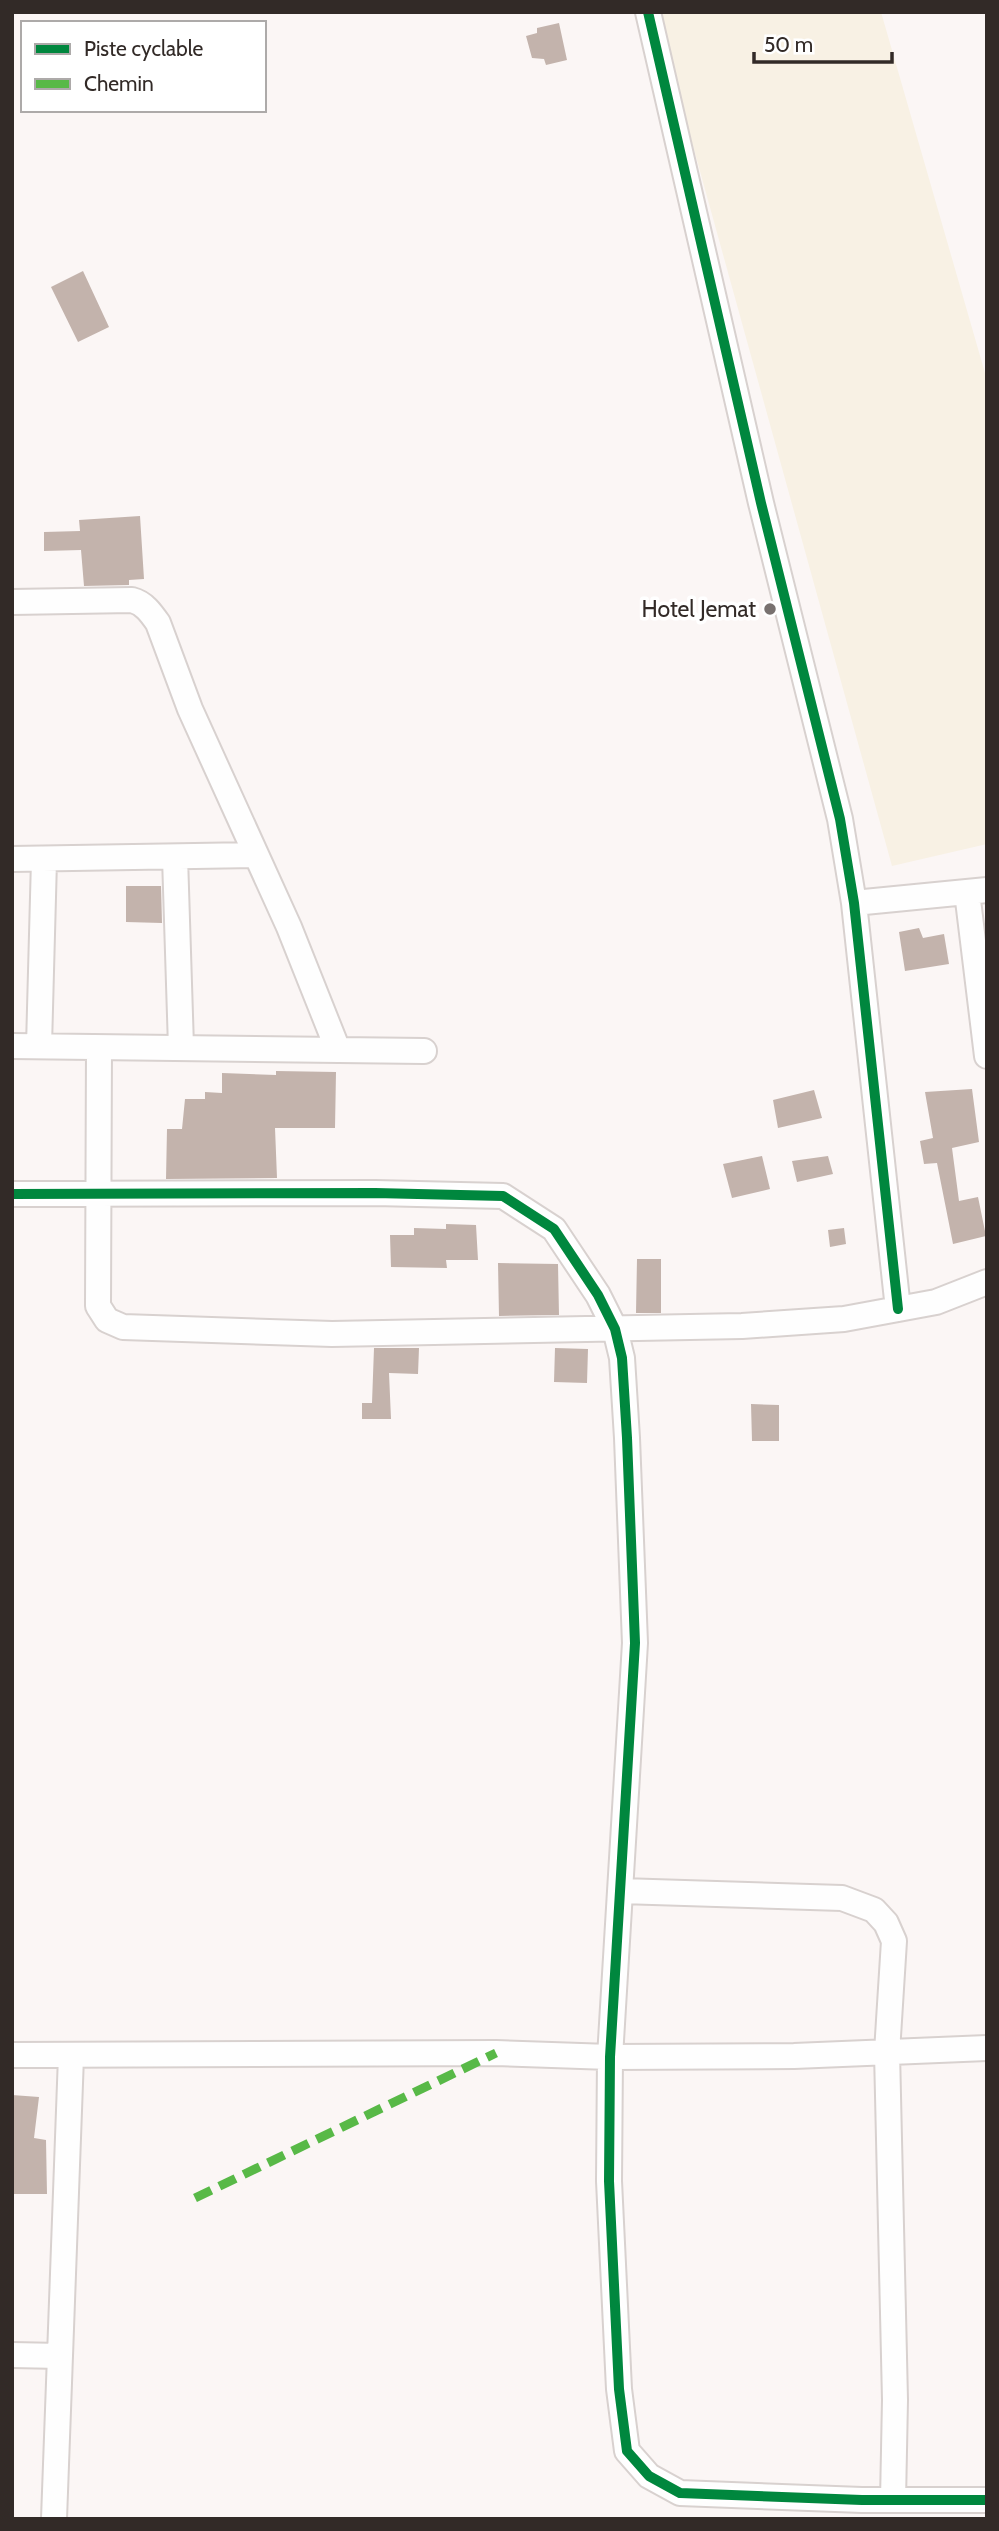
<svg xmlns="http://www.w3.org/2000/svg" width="999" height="2531" font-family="Cabin,sans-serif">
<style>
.education{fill:#f8f1e4}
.building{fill:#c3b3ac}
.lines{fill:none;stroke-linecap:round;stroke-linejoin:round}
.minor-casing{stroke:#d8d1cf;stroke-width:28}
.minor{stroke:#fefefe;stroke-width:24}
.quiet{stroke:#58b947;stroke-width:9;stroke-dasharray:18 9;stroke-linecap:butt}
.cycleway-casing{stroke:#fff;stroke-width:15}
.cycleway{stroke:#00873e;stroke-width:10}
.poi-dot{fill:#78716f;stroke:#fff;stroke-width:2.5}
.labels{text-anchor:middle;stroke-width:7;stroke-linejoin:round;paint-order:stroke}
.poi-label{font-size:23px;fill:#322a27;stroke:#fff;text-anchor:end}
</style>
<rect width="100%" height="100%" fill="#fbf6f5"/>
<path class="education" d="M656 12H881L987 380V844L892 866Z"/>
<path class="building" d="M559 23 567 60 546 65 544 59 532 58 526 36 537 33V28Z
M83 271 109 327 78 342 51 287Z
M140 516 144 579 129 580V585L84 586 81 550 44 551V532L80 531 79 520Z
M126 886H161L162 923 126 922Z
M919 928 923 938 944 934 949 964 905 971 899 932Z
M276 1071 336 1072 335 1128H275L277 1178 166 1179 167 1129H182L185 1099H205V1092L222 1093V1073L276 1075Z
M972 1089 979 1142 952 1148 959 1201 978 1197 986 1236 953 1244 937 1163 924 1164 920 1141 933 1138 925 1092Z
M814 1090 822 1118 778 1128 773 1100Z
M762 1156 770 1189 732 1198 723 1164Z
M828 1156 833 1174 797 1182 792 1161Z
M446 1224 476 1225 478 1260H446L447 1268 391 1267 390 1235H414V1228L446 1229Z
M844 1228 846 1244 830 1247 828 1230Z
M637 1259H661V1313H636Z
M498 1263 558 1264 559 1315 499 1316Z
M374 1348H419L418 1374 389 1373 391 1419H362V1403H372Z
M555 1348 588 1349 587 1383 554 1382Z
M751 1404 779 1405V1441H752Z
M12 2095 39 2097 34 2138 46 2140 47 2194H12Z"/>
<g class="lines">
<defs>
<path id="minor" d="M648 12 761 503 840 819 854 903 898 1309
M12 602 132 600C144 603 151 613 158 623L190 709 289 927 338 1050
M175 857 181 1047
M12 859 255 855
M967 892 987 1056
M854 903 987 890
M12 1046 424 1051
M39 1046 44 860
M99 1048 98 1306 107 1320 123 1327 332 1334 742 1326 844 1319 936 1302 987 1282
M12 1194 375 1193 503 1196 554 1229 598 1295 615 1329 622 1358 627 1438 635 1643 610 2057 609 2181 619 2389 627 2451 649 2476 680 2493 862 2500H987
M621 1891 842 1898 874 1910 886 1923 894 1941 887 2052 895 2400 893 2500
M12 2055 496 2053 610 2057 794 2056 987 2048
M12 2355 60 2356
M54 2519 71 2056"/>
</defs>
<use href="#minor" class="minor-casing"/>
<use href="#minor" class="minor"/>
<path class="quiet" d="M195 2198 496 2053"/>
<defs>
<path id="cycleway" d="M648 12 761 503 840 819 854 903 898 1309
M12 1194 375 1193 503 1196 554 1229 598 1295 615 1329 622 1358 627 1438 635 1643 610 2057 609 2181 619 2389 627 2451 649 2476 680 2493 862 2500H987"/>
</defs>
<use href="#cycleway" class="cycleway-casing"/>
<use href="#cycleway" class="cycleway"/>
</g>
<circle class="poi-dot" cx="770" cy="609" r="7"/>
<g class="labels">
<g class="poi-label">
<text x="756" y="617">Hotel Jemat</text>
</g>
</g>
<rect width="999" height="2531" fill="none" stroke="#322a27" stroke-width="28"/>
<rect x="21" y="21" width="245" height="91" fill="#ffffff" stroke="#adaaa9" stroke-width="2"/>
<rect x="35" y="44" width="35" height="10" fill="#00873e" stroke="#adaaa9" stroke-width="2"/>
<text x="84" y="56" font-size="21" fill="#322a27">Piste cyclable</text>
<rect x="35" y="79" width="35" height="10" fill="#58b947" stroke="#adaaa9" stroke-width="2"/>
<text x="84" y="91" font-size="21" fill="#322a27">Chemin</text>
<path d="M754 52v10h138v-10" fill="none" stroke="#322a27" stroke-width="3.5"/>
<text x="764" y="52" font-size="21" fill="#322a27" stroke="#ffffff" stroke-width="5" paint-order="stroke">50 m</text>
</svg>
